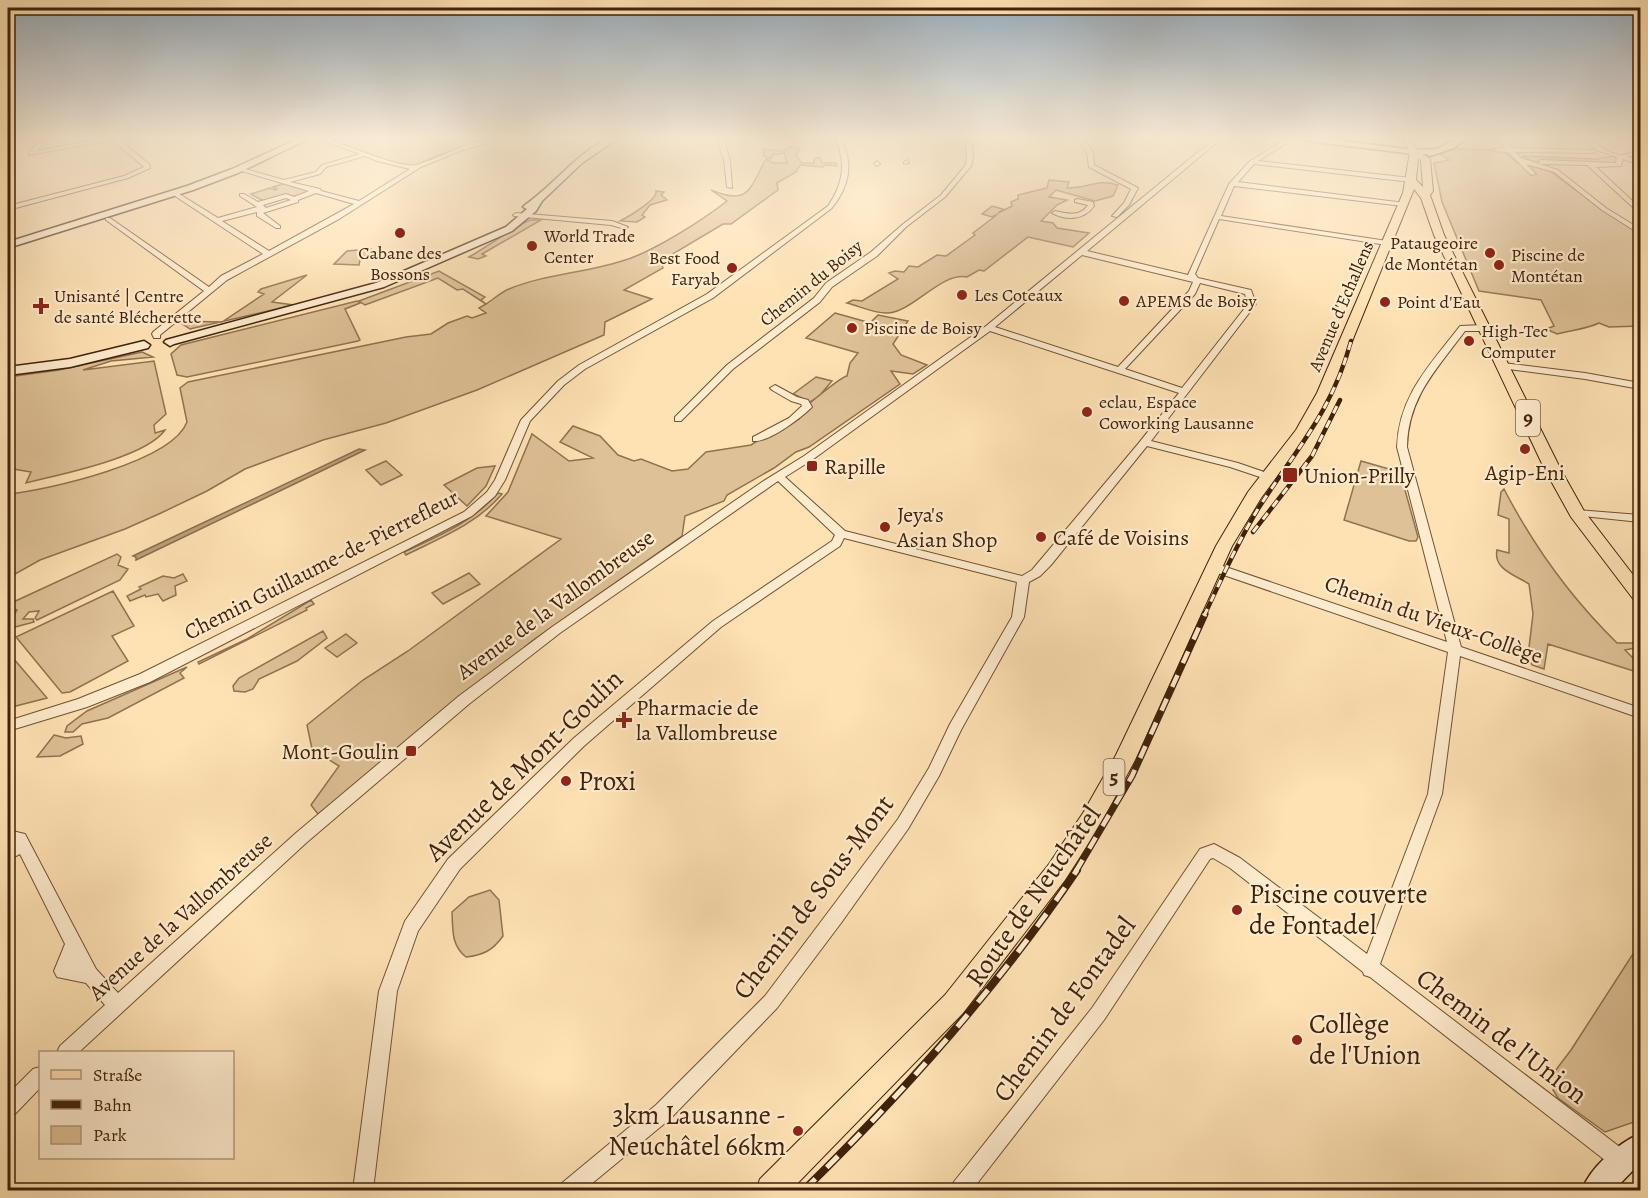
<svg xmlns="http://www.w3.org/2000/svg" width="1648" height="1198" font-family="Alegreya,serif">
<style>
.green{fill:#dfc197;stroke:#907250;stroke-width:1.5}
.water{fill:#bea17a;stroke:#8c6e4d;stroke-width:1.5}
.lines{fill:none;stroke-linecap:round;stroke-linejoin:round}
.street-casing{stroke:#705234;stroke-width:2}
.secondary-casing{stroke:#40220a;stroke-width:3}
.primary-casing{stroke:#40220a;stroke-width:2}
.street{fill:#ffecce;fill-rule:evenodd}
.secondary{fill:#ffecce;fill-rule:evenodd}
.primary{fill:#ffe2b4;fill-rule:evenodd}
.rail-far2-casing{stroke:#40220a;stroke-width:4.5}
.rail-far1-casing{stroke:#40220a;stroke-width:7}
.rail-casing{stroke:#40220a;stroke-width:8}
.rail-far2{stroke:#ffecce;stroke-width:3;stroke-dasharray:8;stroke-linecap:butt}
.rail-far1{stroke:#ffecce;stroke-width:4.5;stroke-dasharray:13;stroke-linecap:butt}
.rail{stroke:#ffecce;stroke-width:5;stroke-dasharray:16;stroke-linecap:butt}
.poi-dot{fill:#8f2418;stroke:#ffecce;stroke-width:2}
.labels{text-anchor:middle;stroke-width:4.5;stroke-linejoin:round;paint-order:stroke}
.far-poi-label{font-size:18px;fill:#40220a;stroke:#ffecce;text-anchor:start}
.far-street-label{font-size:18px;fill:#40220a;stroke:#ffecce}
.shield{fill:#ffecce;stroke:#795f45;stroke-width:1.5}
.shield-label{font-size:21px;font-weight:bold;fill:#40220a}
.poi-label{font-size:22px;fill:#40220a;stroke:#ffecce;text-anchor:start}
.street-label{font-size:22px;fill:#40220a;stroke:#ffecce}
.near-street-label{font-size:27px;fill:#40220a;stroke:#ffecce}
.near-poi-label{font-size:27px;fill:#40220a;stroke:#ffecce;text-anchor:start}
</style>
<rect width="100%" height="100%" fill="#ffe2b4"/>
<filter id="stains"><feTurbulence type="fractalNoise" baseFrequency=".00333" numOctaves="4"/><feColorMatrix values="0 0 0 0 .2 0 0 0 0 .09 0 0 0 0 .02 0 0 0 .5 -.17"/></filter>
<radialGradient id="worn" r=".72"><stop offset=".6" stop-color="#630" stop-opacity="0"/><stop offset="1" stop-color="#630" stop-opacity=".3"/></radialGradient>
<path class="green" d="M326 139H475L481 141 436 156 415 166 380 160 362 151Z
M791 147 800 148 796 156 802 163H814V158H820L822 163H836L837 166 825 165 823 167 800 165 796 172 777 183 778 190 731 224H723L661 261 663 268 624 290 652 299 605 322 604 335 477 390 386 423 323 440 245 469 207 491 161 513 125 529 40 560 8 578V494C48 490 172 462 187 422L180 388 188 382 406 337 431 334 448 323 467 316 472 318 486 313 479 308 486 304 463 289 457 290 438 278 365 305 359 301 439 271 485 297 481 300 486 304C494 299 501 292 509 289 545 274 585 273 622 261 651 253 703 220 727 201L711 190C750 206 749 189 766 159L773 163H787L784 153 772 155 771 159 764 156 763 149 783 151Z
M1454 149 1498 150 1505 152 1516 162 1550 171 1601 209 1640 234V326L1609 327 1599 323C1587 329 1571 330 1557 334L1546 329 1554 326 1541 300 1479 291 1442 202 1434 163 1449 160 1440 154Z
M1522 156 1596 159 1615 156 1617 163H1536Z
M1049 180 1069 182 1067 188C1091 189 1093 178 1118 185L1113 196 1095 201 1056 190 1049 197 1067 200 1057 205 1041 221 1053 223 1057 228 1089 233 1073 247 1028 237 984 271 979 270 967 277C941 272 914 311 888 313 876 314 859 306 847 303L853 300 862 301 898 279 889 273 895 271 904 272 909 266 918 267 937 255 946 256 975 235 973 233 998 214 992 217 982 214 992 206 1003 209 998 213 1012 206 1011 202 1018 199V195L1047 188Z
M286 183 314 191C305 194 273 202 265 201 260 200 255 196 251 194L270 188 275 190 277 189 273 187Z
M656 191 664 192 661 195 667 200 650 205 642 215 645 217 637 222 620 221C630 216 658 199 656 191Z
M531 220H541L482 254 486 256 478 259 469 257C482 250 523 221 531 220Z
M370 249 374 250 360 260 359 265 334 264 347 251Z
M307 275 272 302 294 305 190 329 178 321 222 322 264 294 258 292 261 289Z
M357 301 360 303 345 309 360 340 358 341 187 377 177 375 171 354 181 345Z
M835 313 867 322H871L878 315 908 321 893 344 901 355 927 365 913 374 891 371 900 384 809 447 796 452 774 468 727 495 724 501 685 516 682 536 532 641 441 718 318 814 311 805 339 766 312 749 307 725 363 680 408 651 561 539 486 516 508 492 532 434 569 461 593 458 560 442 573 426 600 436 618 455 634 461 641 459 672 471 688 469 706 452 751 445 780 426 799 419 800 411C809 404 840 377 847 376L850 363 858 353 806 338Z
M142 352 153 357 111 361 83 370 154 361 166 414 154 425 155 433 165 430C148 455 72 472 42 479L26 483 31 472 8 468V377L59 370Z
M816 377 832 381 820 395 810 402 793 394Z
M386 461 402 475 381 485 366 470Z
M1361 461 1400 472 1418 537 1416 541H1409L1344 520Z
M495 466 486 486 467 506 444 485 477 468Z
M1504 489C1533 545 1572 599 1617 643H1637L1640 647 1625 650 1640 665V673L1548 644 1544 669 1532 665 1528 656 1533 614 1529 584C1515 575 1493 569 1497 550L1509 553V519L1498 515 1501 492Z
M498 493 502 494C477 524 440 538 406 555L404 552C438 536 473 522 498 493Z
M117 554 121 557 118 565 128 569 120 580 37 620 35 618 39 611 29 612 23 619H33L34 622 15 627 12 618 17 610 10 607 9 604Z
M469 573 480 584 443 604 432 593Z
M183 574 187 581 175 586 176 595 163 601 158 594 146 597 145 595 130 601 127 596 141 589 139 587 163 576 174 578Z
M113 591 134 626 112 636 128 661 70 692 62 693 16 637Z
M311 600 314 604 306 608 307 610 199 664 198 662 247 639Z
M323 631 327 638 297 661 259 679 253 689 245 692 234 691 233 686 239 678Z
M346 634 357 643 337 657 325 648Z
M8 652 47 698 8 708Z
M187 667 180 673 184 678 108 718 82 724 73 732H65L67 726 87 711Z
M54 735 66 738 81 736 83 744 60 756 37 757Z
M490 890 499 900 503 936C493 950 484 955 466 957 451 945 453 930 452 912L469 897Z
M1640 943V1120L1605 1132 1558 1098 1553 1090 1558 1079 1552 1075 1571 1050Z"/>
<path class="water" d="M359 449 365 450 136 560V557L133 556Z"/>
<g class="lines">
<defs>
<path id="street" d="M41 139H47L37 151 100 139H118L149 164 150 168 128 178 8 210V206L124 176 144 167 112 140 29 155V153Z
M319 139H328C345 145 402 169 416 165 444 157 470 139 500 139L460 151 421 167 339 219 227 280 160 335V338H154L152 334 153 332 204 291 106 220V218H110L209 287 221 276 263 254 172 194V192H176L218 218 257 207 240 196V194H244L258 202 286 194 294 197 309 191 235 169 238 167 284 180 316 172 322 165 360 154ZM365 156 377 161 410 169 359 201 321 191 320 189 290 182 320 174 326 167ZM316 193 354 204 269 251 222 221 257 212V216L276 228H280V226L263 213 298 202V200ZM286 198 291 200 266 208 263 205Z
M717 139H723L730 160 732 188 727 187 724 160Z
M835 139H841C854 165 849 186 832 208L713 298 585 369 564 385 530 421 505 480 495 496 472 516 150 682 87 707 8 731V721L78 699 140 674 464 512 487 492 495 480 521 420 558 381 579 365 707 294 828 206C843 184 847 163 835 139Z
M965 139H971L973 157 971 166 945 197 906 227 877 256 832 287 820 302 733 369 681 421H675V417L727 365 814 298 826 283 871 252 902 225 941 195 965 166 967 157Z
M1078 139H1084L1093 153 1094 165 1138 188 1129 205 1117 217 1112 216 1124 203 1131 189 1089 167 1087 153Z
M1214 139H1221L1087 251 1188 275 1229 184 1250 161 1286 139H1293L1258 161 1411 178 1414 180 1411 182 1254 164 1238 182 1405 203V205L1403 206 1234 186 1221 216 1387 241 1391 243 1387 245 1219 219 1195 274 1198 278 1251 290 1256 304 1151 441 1238 463 1273 475 1274 477 1269 480 1230 467 1147 446 1051 565 1040 576 1029 582 1024 617 961 730 939 776 908 829 841 923 777 1008 670 1119 584 1190H559L562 1183 656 1105 765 996 829 911 898 819 929 768 950 724 1012 617 1017 582 844 538 840 546 721 627 584 746 460 869 418 931 397 991 373 1190H353L379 991 405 921 448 859 574 738 713 621 832 541 835 535 778 481 560 633 469 704 306 843 79 1052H57L60 1046 105 1005 86 983 57 977 54 971 65 944 20 854 8 860V845L9 844H8V830L25 834 96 969 118 993 296 833 459 696 552 627 762 482 804 456 986 326ZM1082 255 1193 282 1189 291 1118 367 995 327ZM1200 283 1245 294 1248 304 1182 388 1125 369 1195 294ZM990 331 1179 393 1138 444 1032 570 1022 576 845 531 785 477 812 460Z
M1496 139H1502L1511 148 1596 150 1594 153 1515 152 1521 158 1558 170 1606 208 1640 229V234L1602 210 1554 172 1526 164 1536 174 1531 175 1508 152 1494 151V149L1505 148Z
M1581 139C1595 139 1606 155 1622 155 1627 155 1635 151 1640 149V153L1627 157 1640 161V165L1623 159 1621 166 1596 167 1640 208V213L1638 212 1587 165 1541 164 1538 162 1541 160 1616 163 1617 157 1599 151Z
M907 160 909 163 904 164V162Z
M877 161 880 164 877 166 874 164Z
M1077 199 1093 202 1094 206C1084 220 1067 221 1052 213L1055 211C1068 214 1080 217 1088 205L1075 202V200Z
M516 213 612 221 628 227 625 229 611 225 514 216 513 215Z
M1460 326 1484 325 1488 328 1484 331H1465C1437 369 1408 397 1407 447L1461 647 1640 708V718L1460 656 1442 794 1380 964 1629 1154 1632 1161 1629 1168 1622 1171 1615 1168 1370 977 1364 975 1363 972 1230 868 1213 858 1210 859 1104 1020 972 1190H950L953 1183 1092 1008 1200 849 1214 844 1240 858 1367 954 1428 794 1448 652 1209 570 1207 567 1213 563 1217 564 1447 642 1397 447C1399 395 1430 365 1460 326Z
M1503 363 1585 373 1640 383V389L1585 379 1500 368 1499 366Z
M775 385 797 397 808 400 812 407C801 418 768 443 753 441V437L789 418 802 406 801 404 791 401 772 390 770 388Z
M1577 510 1640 515V522L1573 515 1572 513Z
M40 1067V1088L15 1114 8 1116V1094L33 1069Z"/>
<path id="secondary" d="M298 139H308L238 173 193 190 8 248V242L187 186 232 169Z
M607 139H617L582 163 542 201 536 211 512 231 384 287 174 344 170 346 164 342 166 340 376 283 506 227 527 209 523 207 525 205C554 185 575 155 607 139Z
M1303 139H1327L1414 150 1437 149 1456 139H1465L1454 148 1430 156 1426 154H1414L1307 141Z
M144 341 150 345 148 348 70 367 8 375V367L70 359Z
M1640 1134V1163L1614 1190H1582C1590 1168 1618 1143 1640 1134Z"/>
<path id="primary" d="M1402 139H1410L1417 150 1430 159 1433 191 1430 195 1444 235 1561 470 1584 511 1640 584V602L1634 600 1571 517 1545 470 1434 235 1421 198 1414 189 1331 393 1310 431 1261 498 1232 546 1135 760 1099 827 1065 880 963 1013 791 1190H756L760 1179 945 995 1049 864 1083 813 1116 755 1216 546 1248 492 1296 430 1317 393 1403 193 1410 152ZM1418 159 1421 160 1423 187 1416 180Z"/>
</defs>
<use href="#street" class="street-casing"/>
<use href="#secondary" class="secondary-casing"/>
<use href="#primary" class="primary-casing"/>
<use href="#street" class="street"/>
<use href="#secondary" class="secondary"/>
<use href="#primary" class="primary"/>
<defs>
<path id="rail-far2" d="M1253 532 1312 456 1340 400
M1204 616C1221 580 1237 543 1258 509 1296 449 1332 412 1351 341"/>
<path id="rail-far1" d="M1076 871 1132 776 1205 614"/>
<path id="rail" d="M804 1190C905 1091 998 987 1077 870"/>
</defs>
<use href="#rail-far2" class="rail-far2-casing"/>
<use href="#rail-far1" class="rail-far1-casing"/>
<use href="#rail" class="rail-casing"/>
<use href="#rail-far2" class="rail-far2"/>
<use href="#rail-far1" class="rail-far1"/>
<use href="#rail" class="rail"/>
</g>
<linearGradient id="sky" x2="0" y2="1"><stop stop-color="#97acbc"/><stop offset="0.45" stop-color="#fff2dd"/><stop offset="1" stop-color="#fff2dd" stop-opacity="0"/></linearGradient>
<rect width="1648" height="307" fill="url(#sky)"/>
<g class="poi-dot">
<circle cx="400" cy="233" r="6"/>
<circle cx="532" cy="246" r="6"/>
<circle cx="1490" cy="253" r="6"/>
<circle cx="1499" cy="265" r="6"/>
<circle cx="732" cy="268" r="6"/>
<circle cx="962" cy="295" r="6"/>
<circle cx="1124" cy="301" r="6"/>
<circle cx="1385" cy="302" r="6"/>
<path d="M38 297h6v6h6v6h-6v6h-6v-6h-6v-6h6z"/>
<circle cx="852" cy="328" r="6"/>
<circle cx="1469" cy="341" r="6"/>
<circle cx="1087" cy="412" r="6"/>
<circle cx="1525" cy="449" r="6"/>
<rect x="806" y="460" width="12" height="12" rx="3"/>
<rect x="1282" y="467" width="16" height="16" rx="3"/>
<circle cx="885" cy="527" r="6"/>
<circle cx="1041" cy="537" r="6"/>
<path d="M621 711h6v6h6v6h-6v6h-6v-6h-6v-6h6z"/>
<rect x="405" y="745" width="12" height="12" rx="3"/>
<circle cx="566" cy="781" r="6"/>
<circle cx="1237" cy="910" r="6"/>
<circle cx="1297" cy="1040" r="6"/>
<circle cx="798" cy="1131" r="6"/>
</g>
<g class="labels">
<g class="far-poi-label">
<text x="544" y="242">World Trade<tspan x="544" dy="21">Center</tspan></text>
<text x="1478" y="249" text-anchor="end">Pataugeoire<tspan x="1478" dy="21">de Montétan</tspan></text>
<text x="400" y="259" text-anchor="middle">Cabane des<tspan x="400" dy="21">Bossons</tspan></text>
<text x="1511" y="261">Piscine de<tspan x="1511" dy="21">Montétan</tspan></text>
<text x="720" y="264" text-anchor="end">Best Food<tspan x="720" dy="21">Faryab</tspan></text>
<text x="974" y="301">Les Coteaux</text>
<text x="54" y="302">Unisanté | Centre<tspan x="54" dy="21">de santé Blécherette</tspan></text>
<text x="1136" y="307">APEMS de Boisy</text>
<text x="1397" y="308">Point d'Eau</text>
<text x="864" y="334">Piscine de Boisy</text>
<text x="1481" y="337">High-Tec<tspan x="1481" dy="21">Computer</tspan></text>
<text x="1099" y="408">eclau, Espace<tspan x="1099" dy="21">Coworking Lausanne</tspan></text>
</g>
<g class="far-street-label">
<text transform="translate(811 283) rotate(-39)" y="6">Chemin du Boisy</text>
<text transform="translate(1341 306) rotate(-67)" y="6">Avenue d'Echallens</text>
</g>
<g class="shield">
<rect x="1516" y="400" width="24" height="36" rx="4.5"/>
<rect x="1103.5" y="759" width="21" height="36" rx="4.5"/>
</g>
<g class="shield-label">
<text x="1528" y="425">9</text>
<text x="1114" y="784">5</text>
</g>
<g class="poi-label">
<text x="824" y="474">Rapille</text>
<text x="1525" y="480" text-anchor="middle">Agip-Eni</text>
<text x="1304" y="483">Union-Prilly</text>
<text x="897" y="522">Jeya's<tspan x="897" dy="25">Asian Shop</tspan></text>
<text x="1053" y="545">Café de Voisins</text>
<text x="636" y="715">Pharmacie de<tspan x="636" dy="25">la Vallombreuse</tspan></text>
<text x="399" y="759" text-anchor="end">Mont-Goulin</text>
</g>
<g class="street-label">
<text transform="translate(321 564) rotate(-27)" y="8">Chemin Guillaume-de-Pierrefleur</text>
<text transform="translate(555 604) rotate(-36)" y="8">Avenue de la Vallombreuse</text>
<text transform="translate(1434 619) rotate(19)" y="8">Chemin du Vieux-Collège</text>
<text transform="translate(180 916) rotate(-42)" y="8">Avenue de la Vallombreuse</text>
</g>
<g class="near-street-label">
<text transform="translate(524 765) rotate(-44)" y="9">Avenue de Mont-Goulin</text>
<text transform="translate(1033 896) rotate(-55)" y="9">Route de Neuchâtel</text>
<text transform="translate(813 897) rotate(-53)" y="9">Chemin de Sous-Mont</text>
<text transform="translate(1064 1009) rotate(-54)" y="9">Chemin de Fontadel</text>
<text transform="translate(1502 1036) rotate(37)" y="9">Chemin de l'Union</text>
</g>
<g class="near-poi-label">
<text x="578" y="790">Proxi</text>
<text x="1249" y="903">Piscine couverte<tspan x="1249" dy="31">de Fontadel</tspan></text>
<text x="1309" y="1033">Collège<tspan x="1309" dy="31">de l'Union</tspan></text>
<text x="786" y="1124" text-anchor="end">3km Lausanne -<tspan x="786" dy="31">Neuchâtel 66km</tspan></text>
</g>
</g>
<rect width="1648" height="1198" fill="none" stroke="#ffe2b4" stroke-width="30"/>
<rect x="9" y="9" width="1630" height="1180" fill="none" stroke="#40220a" stroke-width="3"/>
<rect x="15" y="15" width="1618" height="1168" fill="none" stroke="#40220a" stroke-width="1.5"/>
<rect x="39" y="1051" width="195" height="108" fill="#ffecce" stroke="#b39b80" stroke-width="1.5"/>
<rect x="51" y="1070" width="30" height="9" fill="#ffe2b4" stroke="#b39b80" stroke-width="1.5"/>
<text x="93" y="1081" font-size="18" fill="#40220a">Straße</text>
<rect x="51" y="1100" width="30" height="9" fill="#40220a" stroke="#b39b80" stroke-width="1.5"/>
<text x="93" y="1111" font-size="18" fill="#40220a">Bahn</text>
<rect x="51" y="1126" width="30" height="18" fill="#dfc197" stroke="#b39b80" stroke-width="1.5"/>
<text x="93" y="1141" font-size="18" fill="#40220a">Park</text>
<rect width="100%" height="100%" filter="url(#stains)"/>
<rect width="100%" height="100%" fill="url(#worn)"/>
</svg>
